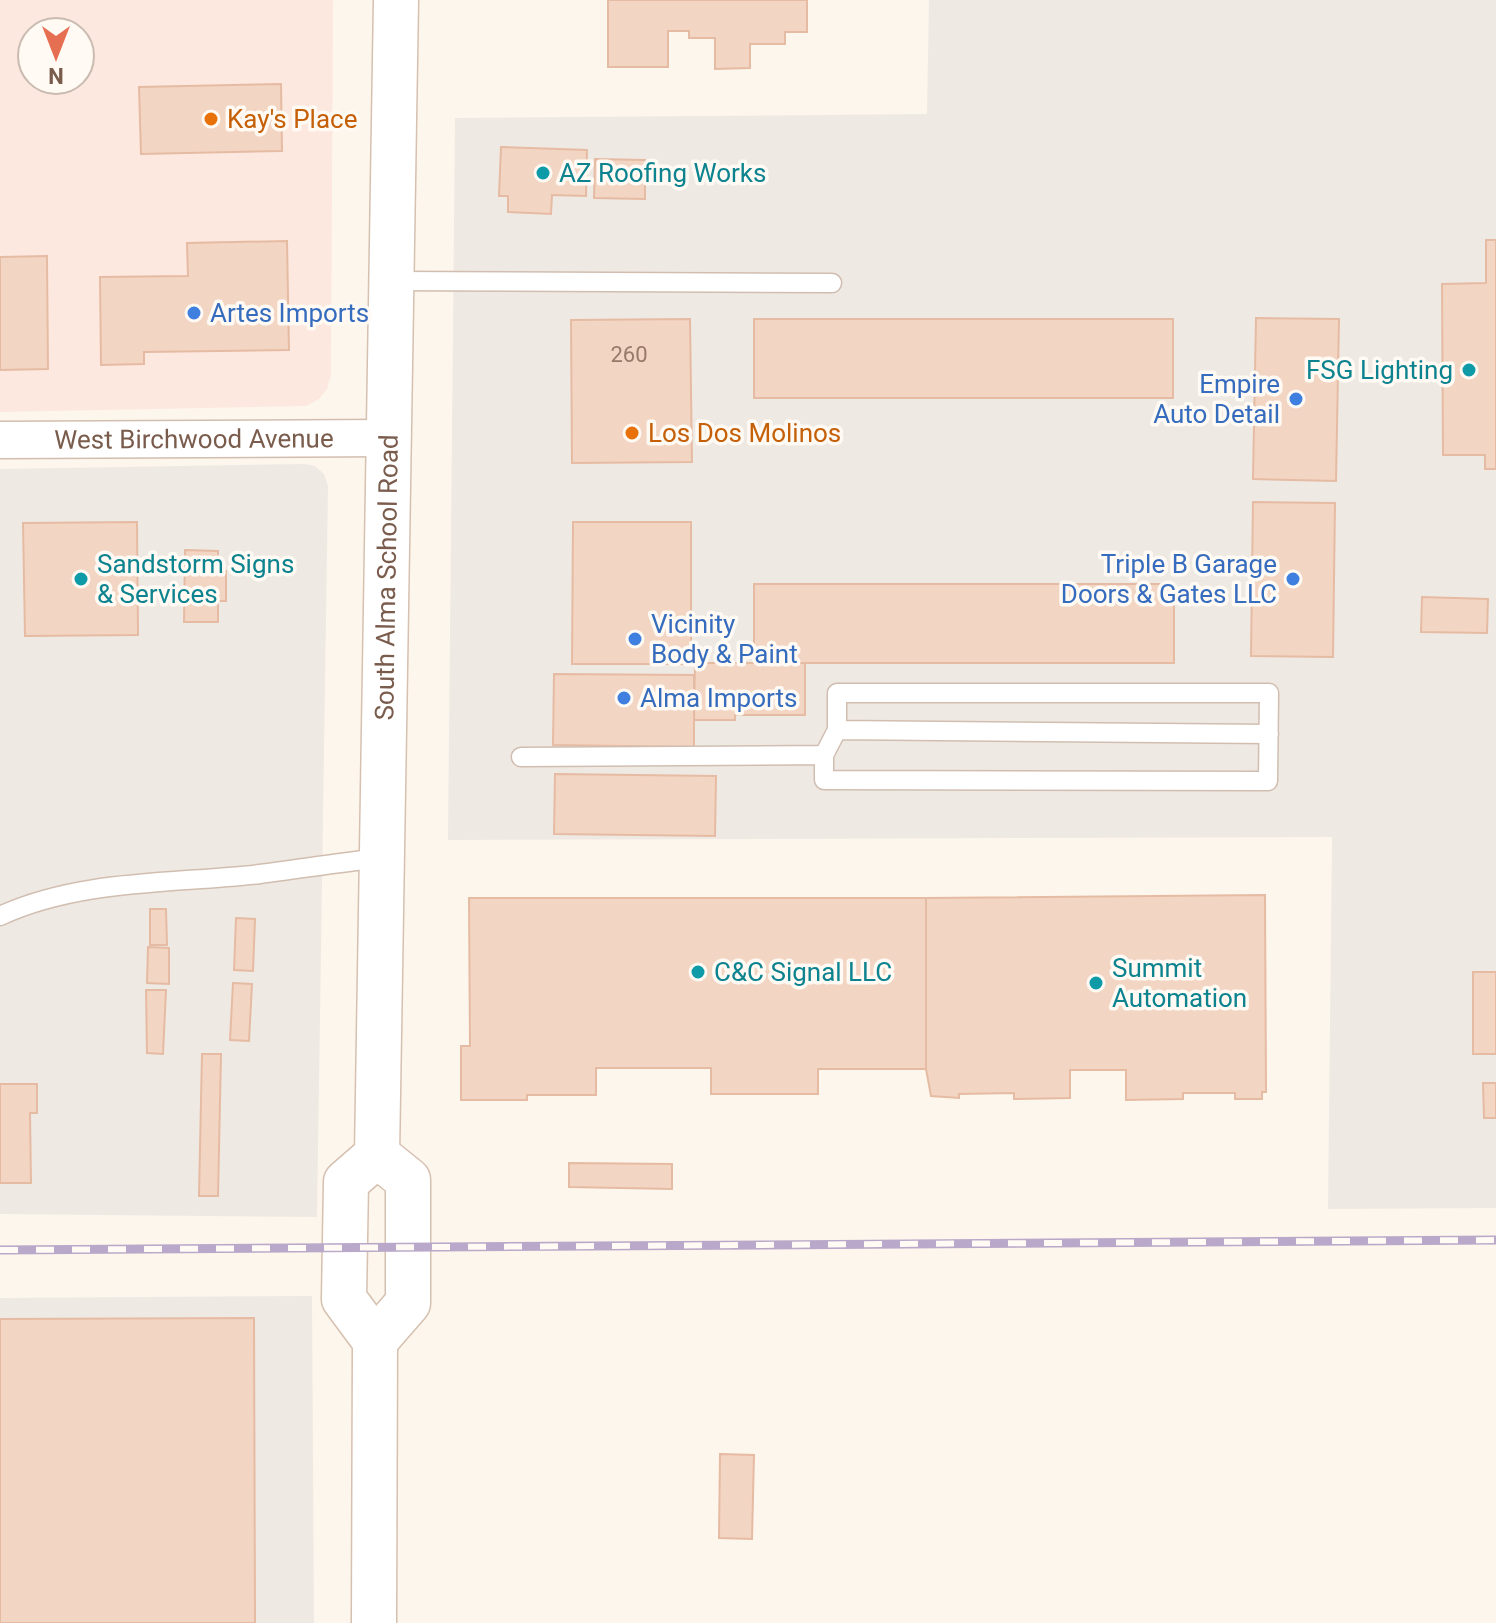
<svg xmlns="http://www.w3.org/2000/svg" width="1496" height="1623" font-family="Roboto,sans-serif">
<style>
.commercial{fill:#fde8e0;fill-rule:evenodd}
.industrial{fill:#efe9e4}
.building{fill:#f3d5c3;stroke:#e6bba3;stroke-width:2}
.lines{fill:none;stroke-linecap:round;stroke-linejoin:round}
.lane-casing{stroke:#d1beb0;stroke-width:21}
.street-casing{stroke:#d1beb0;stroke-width:39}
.secondary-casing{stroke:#d6c0b0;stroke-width:47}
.lane{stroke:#fff;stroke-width:18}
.street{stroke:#fff;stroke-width:36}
.secondary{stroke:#fff;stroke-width:44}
.rail-casing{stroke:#b9a8c9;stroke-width:9}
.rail{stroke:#fffaf3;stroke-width:6;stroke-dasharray:18;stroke-linecap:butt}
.food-dot{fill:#e8710a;stroke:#fffaf3;stroke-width:3}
.culture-dot{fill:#0f9aa8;stroke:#fffaf3;stroke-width:3}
.shop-dot{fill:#3f7fe0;stroke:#fffaf3;stroke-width:3}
.labels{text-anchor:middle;stroke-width:7;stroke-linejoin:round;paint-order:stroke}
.number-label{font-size:22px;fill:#987a6a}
.food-label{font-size:26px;fill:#c56008;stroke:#fffaf3;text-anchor:start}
.culture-label{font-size:26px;fill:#0d838f;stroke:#fffaf3;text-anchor:start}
.shop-label{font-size:26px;fill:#366cbe;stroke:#fffaf3;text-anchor:start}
.street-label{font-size:26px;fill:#7a5c4d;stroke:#fffaf3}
</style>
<rect width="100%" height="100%" fill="#fdf6ec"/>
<path class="commercial" d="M0 0H333L331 374 327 389 319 399 306 406 0 412ZM32 32H80V80H32Z"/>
<path class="industrial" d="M929 0H1496V1208L1328 1209 1332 837 448 840 455 118 927 114Z
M304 464 315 466 324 474 328 486 317 1217 0 1214V469Z
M312 1296 314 1623H0V1298Z"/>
<path class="building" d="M608 0H807V32H785V44H750V68L715 69V38H689V31H668V67H608Z
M281 84 282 151 141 154 139 87Z
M501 147 587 150 586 196 552 195 551 214 508 212V196H499Z
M595 159 645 160V199L594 198Z
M1486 240H1496V469H1485V455H1443L1442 284 1486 283Z
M287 241 289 350 144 352V364L101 365 100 277 188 276 187 243Z
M47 256 48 369 0 370V257Z
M1256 318 1339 319 1336 481 1253 479Z
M690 319 692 462 572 463 571 320Z
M754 319H1173V398H754Z
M1253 502 1335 503 1333 657 1251 656Z
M137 522 138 635 25 636 23 523Z
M573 522H691V664H572Z
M185 550 218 551V571H226V601H218V622H184Z
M754 584H1174V663H754Z
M1422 597 1488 599 1487 633 1421 632Z
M695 663H805V715H735V720H694Z
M554 674 694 675V747L553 745Z
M555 774 716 776 715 836 554 834Z
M1265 895 1266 1092H1262V1099H1235V1093H1183V1099L1126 1100V1070H1070V1098L1014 1099V1093L959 1094V1098L931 1096 926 1069V898Z
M469 898H926V1069H818V1094H711V1068H596V1095H527V1100H461V1046H470Z
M150 909H166L167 945H150Z
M236 918 255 919 253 971 234 970Z
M148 947 169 948V984L147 983Z
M1473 972H1496V1054H1473Z
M233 983 252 984 249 1041 230 1040Z
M146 990H166L163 1054 147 1053Z
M202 1054H221L218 1196H199Z
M1483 1083H1496V1118H1484Z
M0 1084H37V1113H30L31 1183H0Z
M569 1163 672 1164V1189L569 1187Z
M254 1318 255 1623H0V1319Z
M720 1454 754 1455 752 1539 719 1538Z"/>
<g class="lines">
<defs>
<path id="lane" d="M391 281 832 283
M837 730 1269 734
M521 757 824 755V780L1268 781 1269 693H837V730L824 755
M0 916C80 879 173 884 260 874 300 869 341 862 382 858"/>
<g id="street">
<path id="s1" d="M0 440 388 438"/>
</g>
<g id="secondary">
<path d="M375 1341 408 1303V1180L377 1155"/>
<path id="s2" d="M374 1623 375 1341 344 1299 346 1182 377 1155 396 0"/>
</g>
</defs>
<use href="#lane" class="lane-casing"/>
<use href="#street" class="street-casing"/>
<use href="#secondary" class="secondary-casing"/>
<use href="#lane" class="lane"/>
<use href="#street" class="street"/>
<use href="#secondary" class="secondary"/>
<defs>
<path id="rail" d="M0 1250 1496 1240"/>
</defs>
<use href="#rail" class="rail-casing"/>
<use href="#rail" class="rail"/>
</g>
<g class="food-dot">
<circle cx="211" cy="119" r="8"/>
<circle cx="632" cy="433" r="8"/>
</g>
<g class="culture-dot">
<circle cx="543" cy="173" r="8"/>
<circle cx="1469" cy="370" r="8"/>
<circle cx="81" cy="579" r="8"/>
<circle cx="698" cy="972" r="8"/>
<circle cx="1096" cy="983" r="8"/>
</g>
<g class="shop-dot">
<circle cx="194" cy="313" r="8"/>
<circle cx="1296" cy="399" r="8"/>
<circle cx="1293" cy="579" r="8"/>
<circle cx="635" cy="639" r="8"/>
<circle cx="624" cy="698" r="8"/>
</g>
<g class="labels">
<g class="number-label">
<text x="629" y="362">260</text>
</g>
<g class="food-label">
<text x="227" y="128">Kay's Place</text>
<text x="648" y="442">Los Dos Molinos</text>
</g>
<g class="culture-label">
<text x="559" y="182">AZ Roofing Works</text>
<text x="1453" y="379" text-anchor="end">FSG Lighting</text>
<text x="97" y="573">Sandstorm Signs<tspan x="97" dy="30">&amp; Services</tspan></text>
<text x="1112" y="977">Summit<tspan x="1112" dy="30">Automation</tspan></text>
<text x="714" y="981">C&amp;C Signal LLC</text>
</g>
<g class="shop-label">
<text x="210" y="322">Artes Imports</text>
<text x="1280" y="393" text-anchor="end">Empire<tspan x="1280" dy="30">Auto Detail</tspan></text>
<text x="1277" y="573" text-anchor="end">Triple B Garage<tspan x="1277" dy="30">Doors &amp; Gates LLC</tspan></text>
<text x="651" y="633">Vicinity<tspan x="651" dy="30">Body &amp; Paint</tspan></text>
<text x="640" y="707">Alma Imports</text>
</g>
<g class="street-label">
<text dy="9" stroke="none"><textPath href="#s1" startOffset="194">West Birchwood Avenue</textPath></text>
<text dy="9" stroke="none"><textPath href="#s2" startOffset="1070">South Alma School Road</textPath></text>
</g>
</g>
<g transform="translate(56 56) rotate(180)"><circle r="38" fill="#fffaf3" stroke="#cabbb1" stroke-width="2"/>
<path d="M0-6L14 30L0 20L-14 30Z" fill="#e76f51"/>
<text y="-12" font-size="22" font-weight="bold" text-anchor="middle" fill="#7a5c4d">N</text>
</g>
</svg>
